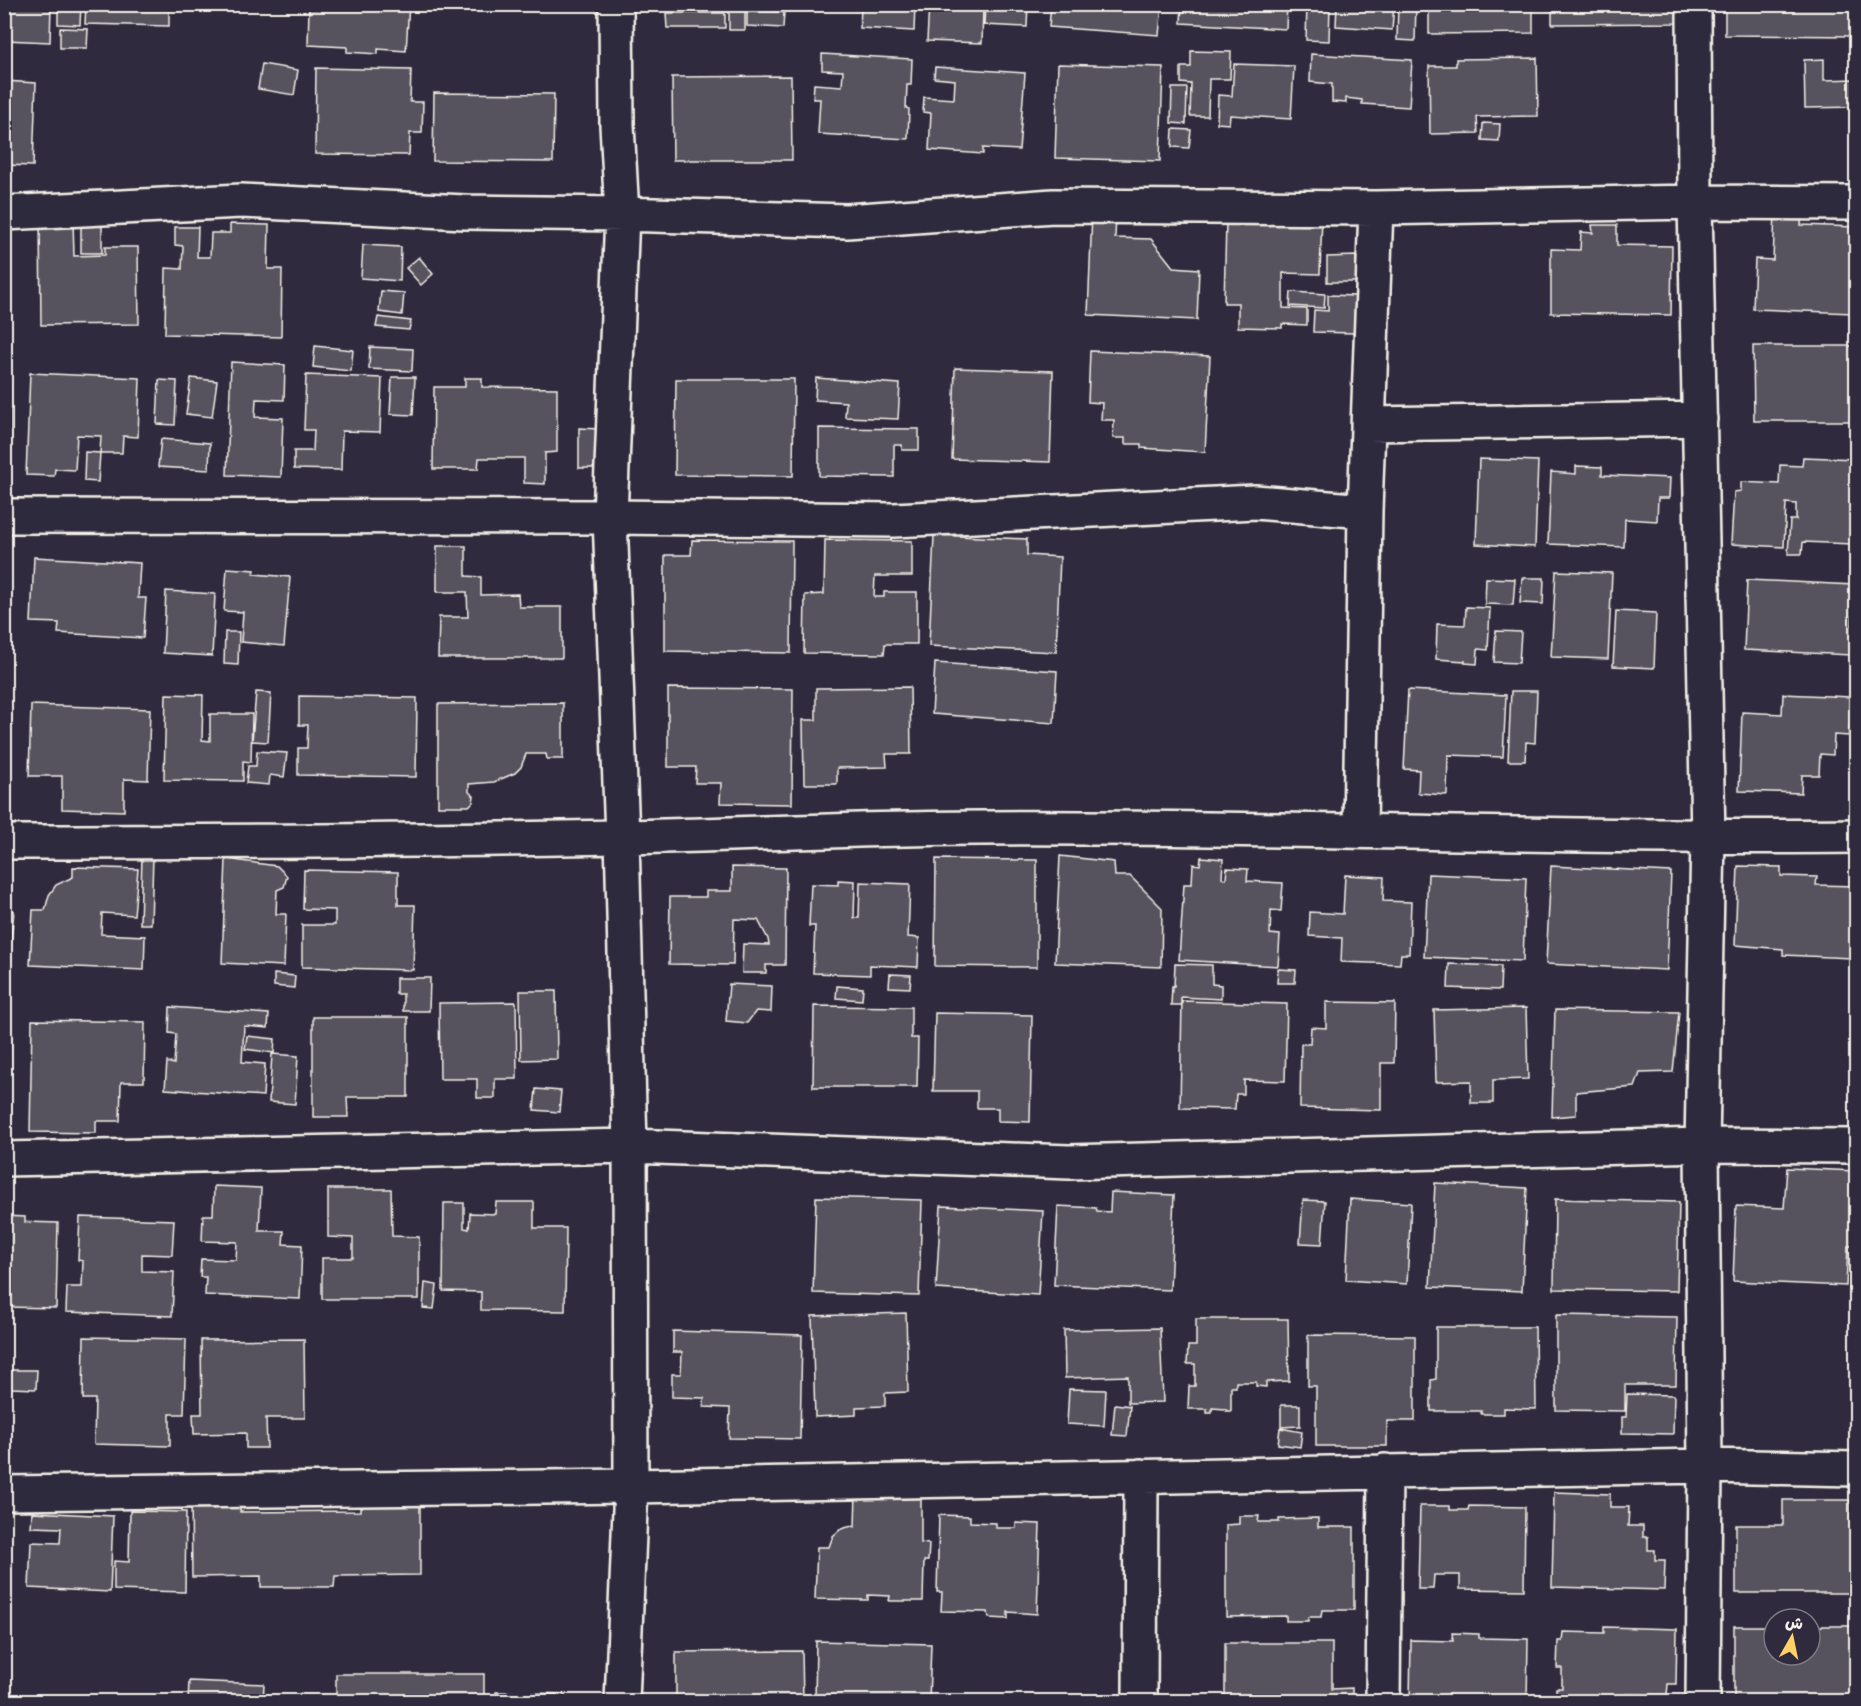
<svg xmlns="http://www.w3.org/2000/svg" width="1861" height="1706" font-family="'Shantell Sans','Playpen Sans Arabic',sans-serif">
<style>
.building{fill:#56525f;stroke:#f4f1e8;stroke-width:1.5}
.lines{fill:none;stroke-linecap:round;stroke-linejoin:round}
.street-casing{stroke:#f4f1e8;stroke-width:38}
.street{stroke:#2f2a3d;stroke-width:33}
</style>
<rect width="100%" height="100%" fill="#2f2a3d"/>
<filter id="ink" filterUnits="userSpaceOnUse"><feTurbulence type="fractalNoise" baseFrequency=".0167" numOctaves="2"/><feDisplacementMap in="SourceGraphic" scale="12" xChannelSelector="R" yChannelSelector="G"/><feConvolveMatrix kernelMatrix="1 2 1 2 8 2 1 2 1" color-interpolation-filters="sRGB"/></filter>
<g filter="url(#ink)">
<path class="building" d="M4 4H51L50 42 4 40Z
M58 4H81L80 25 58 24Z
M86 4H169V26L85 24Z
M317 4H409L406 51 378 49V54L347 52V47L308 45 309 9H317Z
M729 4H745V30H729Z
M849 4H915L914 31 860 28 861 7Z
M929 4 983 7 982 43 927 41Z
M985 4H1028L1027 27 984 25Z
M1051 4H1162L1159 35 1049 27Z
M1182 4H1287L1286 29 1181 23Z
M1307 4H1330L1329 41 1306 40Z
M1337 4H1394L1392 30 1336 26Z
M1398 4H1416L1415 41 1397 40Z
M1429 4H1533V33L1429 34Z
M1552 4H1680V23L1552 24Z
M1725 4H1856V36L1725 35Z
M747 11 784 12 783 28 747 26Z
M666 13H725V28H667Z
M60 28 88 29 87 48H60Z
M1191 51 1231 52 1230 79H1209L1208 116H1190L1191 84 1181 83V67H1191Z
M822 54 912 59 911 85H907L906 108 909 109 908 139 818 134 820 99H813L814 84 842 86 843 71 822 70Z
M1311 54 1412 60 1409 107 1362 104V100L1346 98V103L1332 102V84L1310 82Z
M1537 58 1538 116 1477 117 1478 133 1430 134 1429 66H1456V59Z
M1824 59V80L1855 79 1856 107 1805 108 1804 60Z
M262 64 298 70 294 95 258 89Z
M1058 64 1163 67 1160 161 1055 158Z
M1234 64 1294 66 1291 119 1230 115 1229 124 1217 123 1218 95 1232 96Z
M935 67 1025 73 1019 150 983 148V154L929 150 931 113 923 112 924 97 954 99 955 80 934 78Z
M316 68 411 70 410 102H423L422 133H410L409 155 315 154Z
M791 76 792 160H673L672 77Z
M4 81 36 83 33 166 4 165Z
M1172 88H1187L1186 124 1171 123Z
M434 93 554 94 553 162 433 161Z
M1483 123 1500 124 1499 141 1482 140Z
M1173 129 1191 130 1189 148 1172 147Z
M1775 211 1802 213 1801 225 1856 227 1853 313 1753 309 1755 259 1773 260Z
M1092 213 1116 214 1115 238 1151 239 1173 267 1199 269 1197 320 1088 315Z
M1322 216 1320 274 1283 273V308L1307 309V325L1282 324V328L1238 327V303H1224L1226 222Z
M40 221H73L74 256 105 255V247H138L139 324 41 325Z
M81 224H102V253H81Z
M230 224 269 225 268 269H282L281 337 165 334 166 268 182 269 183 246 175 245V227H198L197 257H210L211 233H230Z
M1592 225H1617V245L1672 246 1671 315 1551 313V249L1580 250 1581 232 1593 233Z
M363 245 401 247 400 281 361 278Z
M1356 256V282H1327V257Z
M419 257 433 274 421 285 406 268Z
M381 291 404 293 402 315 379 312Z
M1291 292 1325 294 1324 308 1290 306Z
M1328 295 1355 296 1354 333 1313 332 1314 310 1328 311Z
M378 317 411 321 409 330 376 327Z
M315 346 353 350 351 371 313 367Z
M1753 346H1855V421H1754Z
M370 347 413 349 412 371 369 369Z
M1090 351 1210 356 1205 452 1141 448V444H1125V438H1113L1114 420H1101L1102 403 1088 402Z
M231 362 285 365 284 400 256 399 255 417 283 418 281 477 227 475Z
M955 368 1053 371 1050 462 952 459Z
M30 373 140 378 138 437 123 436 122 453H100L101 436 77 435 75 470 55 469 54 476 26 475Z
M306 375 382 378 380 432 342 431 341 470 294 469V451H313L314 430H304Z
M392 377H415L413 415 390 414Z
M191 378 217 381 212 417 186 414Z
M465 378H482V387L557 388V452L545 453V484L524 483V458H479L478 469H433L434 387H465Z
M816 378 900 384 898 419 845 417 846 402 815 400Z
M676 379H794L793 476 675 475Z
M159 380 177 381 175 425 157 424Z
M4 385H10V483H4Z
M579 428 599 429 598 468H579Z
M819 428 919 429V450H902V445H894V477L819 476Z
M161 439 210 443 209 470 158 467Z
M85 452 100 453 98 482 84 481Z
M1803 457 1856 459 1852 544 1803 542 1802 554H1788L1790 520H1796V504L1786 503 1784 547 1731 544 1734 492 1741 491V482L1779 484 1780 465 1802 466Z
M1479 459 1538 461 1535 547 1476 544Z
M1576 466 1602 467V475L1670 478 1669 498H1658L1657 521 1625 519 1624 547 1548 544 1551 472 1576 474Z
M934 535 1027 539V555L1060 557 1056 652 929 646Z
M692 540 792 541 791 653 665 651V555H691Z
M825 540 912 541V576H875L874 597H884V592H917V644H885L884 654 804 653 805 595 824 594Z
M437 546H466V576L481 577V595L518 594 519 607H562V658H438L439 617H468L467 592H437Z
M34 557 140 563 138 598H146L143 638 58 633 59 623 31 622Z
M227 568 255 570 254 574 290 577 284 646 241 642 243 612 224 611Z
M1556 571 1612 573 1608 659 1551 657Z
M1486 578 1515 579 1513 605 1485 604Z
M1522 578H1544L1543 604 1520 603Z
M1747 580 1854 585 1851 655 1744 650Z
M4 583H10L7 662H4Z
M166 591 215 594 212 656 163 653Z
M1466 607 1490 608 1488 650 1478 649 1477 664 1465 663V661L1436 659 1437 624 1465 625Z
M1616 611 1656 613 1654 668 1613 666Z
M1496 631 1521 632 1519 663 1494 662Z
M225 632H239L238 665 224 664Z
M935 663 1057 671 1054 723 932 714Z
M910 687 911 754H886L887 767 837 768V784H804L803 720H816V688Z
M668 688 793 689 792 804 720 803 721 783H695L696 767H668Z
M1408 690 1506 695 1503 757 1448 755 1447 795 1418 793 1419 770 1404 769Z
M1511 691H1537L1535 743 1526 742 1525 761H1508Z
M256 692 271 693 268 742 252 741Z
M166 694 203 695 202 740 210 741V714H252L251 762 243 761V781L164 780Z
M1783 694 1851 697 1849 736 1834 735 1833 755 1820 754 1819 775H1802L1801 793 1739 791 1742 712 1782 714Z
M299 696 417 698 416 777 298 775V748H307L308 725H299Z
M4 703H7V790H4Z
M563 703V759H547L546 754H526L521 767 515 773 494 782 469 784V792L474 796 473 802 469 806H438V704Z
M31 705 150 709 148 780 124 779V811L62 809V776H29Z
M257 751 287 753 284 777 270 775 269 785 246 783 248 766H256Z
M142 856H153L151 924H140Z
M1060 856 1114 862 1115 876H1130L1162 908 1161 967 1055 963Z
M1201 857 1223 859 1222 878 1226 879 1227 868 1248 869 1247 881 1283 883 1281 911 1271 910 1270 934 1280 935 1278 966 1179 960 1184 884H1192L1193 864 1200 865Z
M226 859 277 866 287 876 284 887 277 890 276 914H286L284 966 222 963Z
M936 859 1037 860V967L935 966Z
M1551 866 1671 872 1667 970 1546 964Z
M1738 866 1781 867V876L1817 877 1816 885 1856 886 1852 958 1783 955V949L1735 945Z
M73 867 138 869 134 915 102 913 101 934 145 936 144 970 30 965 33 910H45L49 895 56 885 73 877Z
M732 867 786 868 785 965H766V973H742L743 944 769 945 768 939 758 920 734 919 733 965 669 964 670 897H706V891H732Z
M304 870 398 872V905H415L413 970 302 967V925H335V910L303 909Z
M1428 874 1526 878 1523 961 1424 957Z
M1345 875 1384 877 1383 901 1411 902 1409 954H1401L1400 964 1341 962 1342 938 1309 936 1310 912 1343 914Z
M838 880 855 881 854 918H859L860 882 910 884 908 937 919 938 918 967 870 965V975L813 973 815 926H809L811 884 838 885Z
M4 910 14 911 7 977H4Z
M1175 964 1212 965V984L1221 985V999L1181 997V1005H1171L1172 986H1174Z
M1449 964 1501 966 1500 990 1448 988Z
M1278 969 1296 970 1295 983H1277Z
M274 974 295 976 294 988 274 986Z
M890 974 911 975 910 988 889 987Z
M396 978H430L429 1011H403V994H396Z
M729 984 772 986 771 1012 756 1011 747 1023 726 1021Z
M837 986 863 988 862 1000 836 998Z
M520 991H556L557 1059 521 1060Z
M1182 1001 1287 1004 1285 1081 1244 1080V1094H1236L1235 1109 1180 1108Z
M516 1002 517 1079H495V1098H477V1079H440L439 1003Z
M1326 1002 1395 1003 1394 1063H1381V1110L1300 1108 1301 1044H1310L1311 1027 1326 1028Z
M814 1006 911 1007V1038H918L917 1087H813Z
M170 1007 269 1014 268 1028 244 1026 242 1062 265 1064 263 1096 165 1089 167 1062 174 1064 176 1034 169 1033Z
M1526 1008 1528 1079 1493 1080V1103H1471V1081L1436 1082 1434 1010Z
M1555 1010 1679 1012 1673 1072 1640 1073 1635 1087 1576 1092V1115L1552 1117Z
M935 1013 1032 1015 1030 1122 998 1121V1108H977V1091H933Z
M313 1017H408V1097H347L348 1117H313Z
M4 1020 11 1021 9 1128H4Z
M32 1020 145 1022 144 1082H121L120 1121H96V1133L30 1132Z
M247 1036 275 1039 274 1053 245 1049Z
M272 1054 298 1056 295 1104 269 1102Z
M536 1089 561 1091 559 1112 534 1110Z
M1787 1168 1856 1171V1246H1848L1846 1286 1733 1281 1736 1206 1784 1208Z
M1435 1183 1527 1188 1522 1291 1430 1287Z
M214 1186 261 1188 259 1231H284L283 1244 302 1245 300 1299 205 1295 206 1277H200L201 1259 236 1260 237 1242 202 1241 203 1215H213Z
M328 1189H391L392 1236 419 1237V1299H322V1258H353V1238L328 1237Z
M1111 1192 1174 1195 1170 1290 1054 1285 1058 1206 1096 1208 1097 1211 1110 1212Z
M816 1197 922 1200 919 1296 813 1293Z
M1350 1199 1411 1203 1407 1284 1346 1280Z
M1555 1199 1679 1202 1677 1291 1554 1289Z
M1303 1200 1325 1201 1322 1244 1300 1243Z
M496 1202H534V1228H566L565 1311 481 1310V1292L443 1291 444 1203H464V1228L469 1229 470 1213 495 1214Z
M941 1206 1043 1211 1038 1295 936 1289Z
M4 1216 25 1217V1222L58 1223 56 1308 4 1307Z
M80 1217 174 1220 172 1255 142 1254V1271L174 1272 172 1316 66 1312 67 1287H82L83 1261 78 1260Z
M425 1283 437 1285 434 1309 423 1308Z
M906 1313 908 1392 885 1393V1406L856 1407V1415L815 1417 812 1316Z
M1556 1315 1677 1317 1676 1385H1625V1411L1556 1410Z
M1196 1319H1288L1289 1381 1266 1382V1387L1256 1386V1382H1236V1387H1231V1411H1226V1409L1212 1408V1413H1207V1409H1188L1189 1386H1195V1364H1187L1188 1346H1196Z
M1436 1327H1535L1536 1409 1504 1408V1414H1481V1411H1431V1380L1436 1379Z
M1160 1328 1163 1402 1128 1403V1376L1065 1378 1064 1330Z
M673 1331 802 1335 800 1439 729 1438 730 1408 704 1407V1398L672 1397V1374H681L682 1352H673Z
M1308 1335 1415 1336V1421H1387V1446H1316V1386H1308Z
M84 1337 186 1339 184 1414H170V1446L94 1444 95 1399H83Z
M304 1339 305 1418H266L267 1448H246V1433L194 1434 193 1414H202L201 1340Z
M11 1370H37L36 1389 11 1388Z
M1069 1389 1106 1390 1104 1426 1067 1424Z
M1627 1394 1674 1395 1673 1434 1622 1433V1417H1626Z
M1115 1404 1130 1406 1127 1436 1112 1435Z
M1281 1405H1300V1426L1281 1427Z
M1280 1428 1302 1432 1300 1447 1278 1444Z
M856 1492 921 1493V1543L929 1544 928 1561H924L923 1601H889L890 1596 868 1595V1600L815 1599 817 1547H829L833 1536 841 1529 852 1526 855 1527Z
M1554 1492 1610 1494V1507H1629L1628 1526H1643V1537H1648V1550H1655V1560H1665L1664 1590 1552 1587Z
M191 1498H240V1512L360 1511V1504L420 1503V1575L335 1576 334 1587H261V1576L192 1577Z
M1783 1500H1851L1852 1593H1736V1525H1783Z
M1420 1506H1450V1510H1468L1469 1506 1525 1507 1524 1590 1460 1589V1575H1434L1433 1589H1418Z
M130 1511 186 1512 185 1592 114 1590V1561L129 1562Z
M32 1512 113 1516 110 1592 29 1588 31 1542 60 1543 61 1528 31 1527Z
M939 1515 970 1516V1522L996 1523V1528H1016V1523L1040 1524 1037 1614 1008 1612V1619L989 1618 988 1612 941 1611 942 1592H937Z
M1239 1516H1259L1258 1522H1279V1519L1318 1518V1527H1354V1610H1322L1321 1617H1308V1621H1286V1616L1226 1617V1525L1239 1524Z
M1734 1626H1774V1655H1810V1626H1855V1698H1734Z
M1604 1627 1677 1629 1676 1684H1668L1667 1695 1626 1694 1625 1702H1556V1688H1562V1668H1557L1558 1641H1562L1563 1632 1604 1633Z
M1452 1633 1479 1634V1638L1528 1639 1527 1702H1410L1411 1640 1453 1641Z
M816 1641 931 1644 929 1702H815Z
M1225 1643H1332V1689L1352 1688V1702H1225Z
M802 1651 803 1702H676V1652Z
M336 1674H484V1702H336Z
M189 1681 264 1684 263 1702H188Z
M496 1692 564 1694V1702H496Z"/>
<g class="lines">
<defs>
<path id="street" d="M616 4 617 125 622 214 610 517 622 837 630 1146 631 1486 622 1702
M1694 4 1695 202 1708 837 1702 1145 1705 1466 1703 1702
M4 213 241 201 465 212 622 214 847 221 1053 206 1376 208 1695 202 1856 203
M1368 424 1700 419
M4 516 610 517 894 520 1255 502 1365 511
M1360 831 1365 511 1376 208
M4 842C209 842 414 841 619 837 740 835 861 828 982 828 1273 826 1565 839 1856 836
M4 1159 630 1146 1069 1162 1702 1145 1856 1146
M4 1493 631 1486 1705 1466 1856 1469
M1140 1702 1141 1476
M1383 1702 1385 1471"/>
</defs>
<use href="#street" class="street-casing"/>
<use href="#street" class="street"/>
</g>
</g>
<rect width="1861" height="1706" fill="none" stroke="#2f2a3d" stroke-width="24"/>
<rect x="12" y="12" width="1837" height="1682" fill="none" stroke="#f4f1e8" stroke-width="2" filter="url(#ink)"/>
<g transform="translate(1792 1637) rotate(9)"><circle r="28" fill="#2f2a3d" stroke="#7e7a81" stroke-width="1.5"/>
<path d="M0-4.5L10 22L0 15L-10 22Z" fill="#ffd166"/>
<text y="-9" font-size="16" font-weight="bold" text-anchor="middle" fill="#f4f1e8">ش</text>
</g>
</svg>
